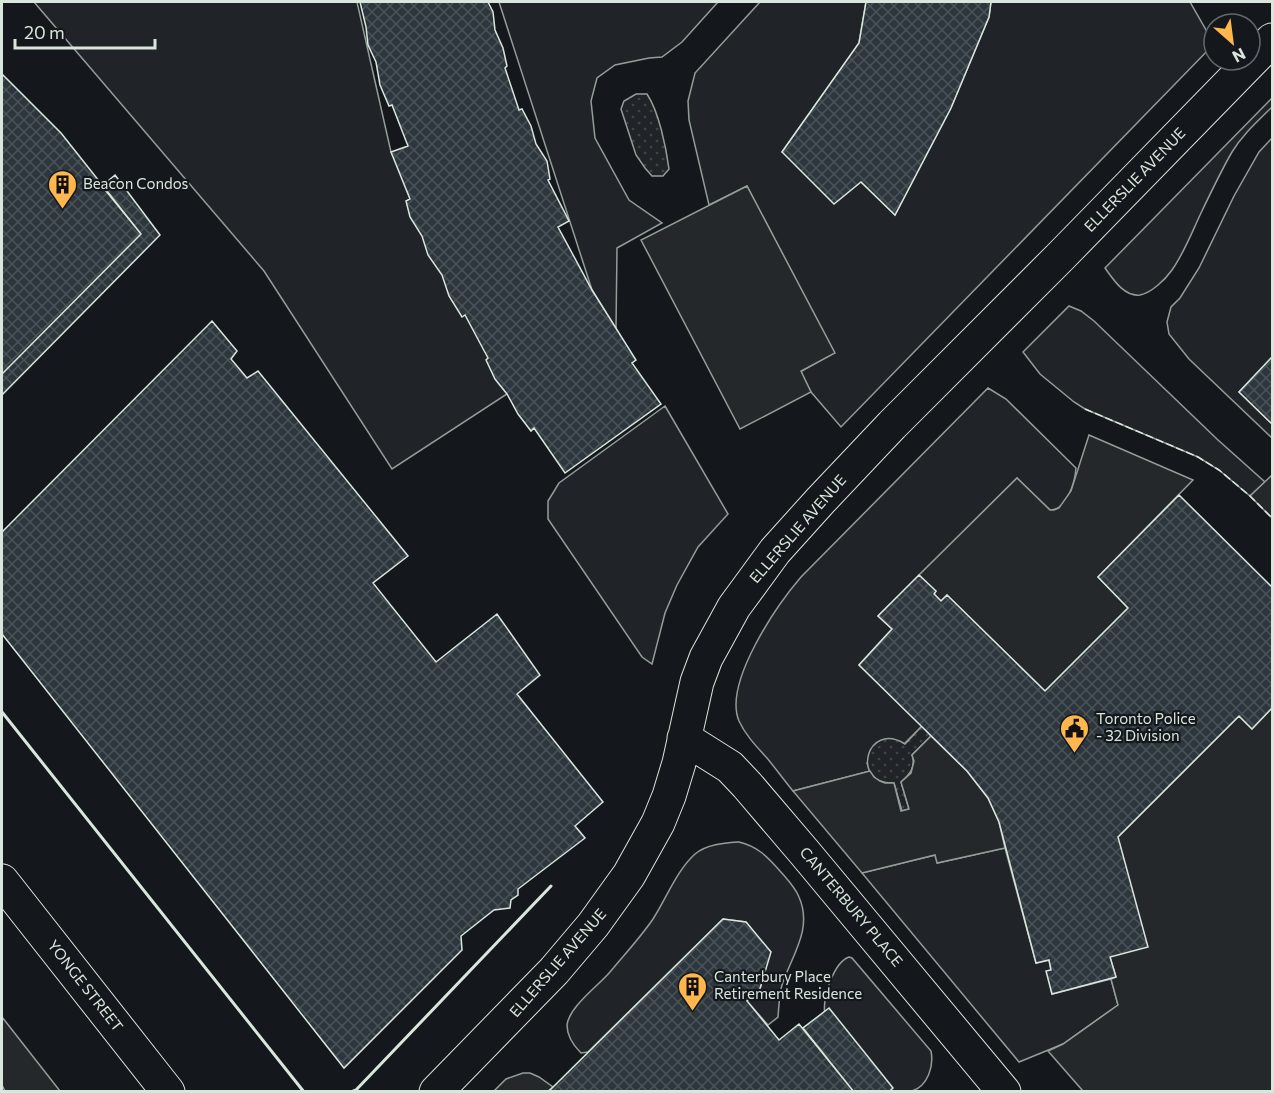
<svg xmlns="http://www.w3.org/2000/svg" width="1274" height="1093" font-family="Commissioner,sans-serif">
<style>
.grass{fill:#202428;stroke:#939e99;stroke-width:1.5}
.garden{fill:url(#garden-dots);stroke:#939e99;stroke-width:1.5}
.parking{fill:#24282b;stroke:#939e99;stroke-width:1.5}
.building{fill:url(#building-cross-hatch);stroke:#d8e6dc;stroke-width:1.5}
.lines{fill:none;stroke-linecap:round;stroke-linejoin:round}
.minor-casing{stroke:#d8e6dc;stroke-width:35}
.major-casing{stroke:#d8e6dc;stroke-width:35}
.minor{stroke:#14181c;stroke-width:33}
.major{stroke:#14181c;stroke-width:33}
.fence{stroke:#d8e6dc;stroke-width:1.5;stroke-dasharray:8 3;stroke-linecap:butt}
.wall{stroke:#d8e6dc;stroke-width:3}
.labels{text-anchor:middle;stroke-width:4.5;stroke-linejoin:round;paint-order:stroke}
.street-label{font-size:15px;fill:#d8e6dc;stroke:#14181c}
.poi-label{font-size:15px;fill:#d8e6dc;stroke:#14181c;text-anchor:start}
</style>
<defs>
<pattern id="garden-dots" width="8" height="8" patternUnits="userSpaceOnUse" patternTransform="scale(1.5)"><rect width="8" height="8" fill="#202428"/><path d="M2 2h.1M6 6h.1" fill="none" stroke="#404447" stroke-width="1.8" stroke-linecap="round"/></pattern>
<pattern id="building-cross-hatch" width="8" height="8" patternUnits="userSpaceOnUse" patternTransform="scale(1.5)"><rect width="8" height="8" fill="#2c363c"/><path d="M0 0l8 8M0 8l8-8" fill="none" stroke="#4a5358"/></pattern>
</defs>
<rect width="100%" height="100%" fill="#14181c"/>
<path class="grass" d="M34 2H357L391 152 507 394 392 469 264 271Z
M499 2H718L682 42 662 57 649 58 615 65 597 78 591 101 595 138 629 200 662 223 617 248 616 329 592 290Z
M760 2H866L859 43 782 152 861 182 895 215 951 108 989 17 991 2H1190L1214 44 841 427 811 392 800 372 834 353 747 186 709 205 689 120 688 101 695 73Z
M1272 98V107C1258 121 1243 134 1232 152 1221 171 1211 192 1201 213 1192 232 1184 253 1172 270 1165 280 1151 293 1140 295 1124 297 1113 279 1105 268Z
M1272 138V357L1239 392 1272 424V438L1189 359 1169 334 1167 322 1171 307 1180 298 1199 268 1234 196 1259 152Z
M1069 306 1081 311 1094 321 1218 440 1265 482 1250 496 1219 470 1198 457 1085 409 1074 402 1040 374 1023 352Z
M988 388 1006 399 1076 468C1075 482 1067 510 1050 510L1017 478 878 616 892 629 859 665 922 726 904 744 867 763 870 771 793 791C784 780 776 769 767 758 757 747 746 736 739 721 723 683 777 605 801 577Z
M665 406 728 514 698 547 677 585 665 613 652 664 642 657 548 519V501L559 483Z
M739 842C757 846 768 857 780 871 787 879 795 887 799 897 813 929 792 955 782 985 779 995 779 1006 778 1017L768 1025 747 1001 759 992 770 952 746 922 723 919 588 1052 581 1053C574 1046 567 1036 567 1025 569 1007 598 986 610 972 624 955 640 938 653 919 666 899 677 870 695 854 707 844 725 843 739 842Z
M1005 848 1036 963 1049 960 1051 970 1047 971 1052 994 1111 979 1118 1005 1063 1044 1019 1062 862 873 935 855 938 863Z
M849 957 852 958 931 1051C934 1066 928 1086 912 1091 905 1093 895 1091 888 1091L825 1015C822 999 833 963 849 957Z"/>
<path class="garden" d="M636 94H647C659 112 666 147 669 169L663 176H652L645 168 636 155 621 109 624 101Z
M922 726 931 736 912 755C916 767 910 774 901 782L909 809 902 811 894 783C850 785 866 720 905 744Z"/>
<path class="parking" d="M747 186 835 353 801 371 811 392 740 429 641 240Z
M1089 435 1193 480 1098 577 1128 608 1045 691 947 595 941 601 934 594 936 591 919 575 1017 478 1050 510H1054L1059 508 1071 491Z
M1272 475V518L1250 496Z
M1272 708V1091H1083L1048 1051 1063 1044 1118 1005 1111 979 1116 977 1110 957 1118 837 1239 716 1252 729Z
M931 736 967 771 988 798 999 822 1005 848 937 863 935 855 862 873 793 791 870 771 874 777 880 781 885 783H894L901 811 909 809 901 782 911 773 914 761 912 755Z
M2 1017 60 1091H5L2 1085Z
M523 1073H530L539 1077 553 1087 548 1091H494L506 1079Z"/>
<path class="building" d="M360 2H488L493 12 495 30 503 48 507 66 505 68 519 110 522 109 531 126 536 144 547 161 550 179 548 180 569 221 558 227 592 290 636 360 632 363 661 404 565 473 534 428 531 431 518 414 507 394 495 379 486 360 488 358 465 315 462 317 449 296 442 275 428 255 422 236 410 217 406 201 410 199 391 152 408 146 392 105 389 106 380 85 376 62 368 45 366 27Z
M866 2H991L989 17 951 108 895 215 861 182 834 204 782 152 859 43Z
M2 74 61 133 141 234 2 374Z
M115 175 160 235 2 395V374L141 234 102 186Z
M212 321 237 351 231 359 247 378 258 371 408 556 373 583 436 662 497 614 540 675 517 694 603 802 575 826 585 838 518 889V895L511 900 510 908 494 910 461 936 462 950 344 1068 2 634V532Z
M1272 357V424L1239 392Z
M1179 495 1272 587V708L1252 729 1239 716 1118 837 1148 947 1110 957 1116 977 1052 994 1046 971 1051 970 1049 960 1036 963 999 822 988 798 967 771 859 665 892 629 878 616 919 575 936 591 934 594 941 601 947 595 1045 691 1128 608 1098 577Z
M723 919 746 922 771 952 759 992 747 1001 779 1040 799 1024 854 1092H548Z
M829 1008 893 1088 889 1092H854L803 1028Z"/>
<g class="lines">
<defs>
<path id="minor" d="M684 738 730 767 747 785 805 853 1004 1092
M436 1092 554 971 593 925 629 875 658 823 669 796 679 763 697 682 706 658 734 607 775 551 821 500 892 425 1061 256 1272 40"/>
<path id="major" d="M2 881 168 1092"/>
</defs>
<use href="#minor" class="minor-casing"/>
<use href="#major" class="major-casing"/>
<use href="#minor" class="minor"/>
<use href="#major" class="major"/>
<path class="fence" d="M1085 409 1198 457 1219 470 1250 496 1272 518"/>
<path class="wall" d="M2 712 304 1092
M351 1092 356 1090 551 886"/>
</g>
<defs>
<symbol id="building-pin" viewBox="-11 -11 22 30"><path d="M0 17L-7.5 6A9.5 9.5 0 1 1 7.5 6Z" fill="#ffb74d" stroke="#14181c"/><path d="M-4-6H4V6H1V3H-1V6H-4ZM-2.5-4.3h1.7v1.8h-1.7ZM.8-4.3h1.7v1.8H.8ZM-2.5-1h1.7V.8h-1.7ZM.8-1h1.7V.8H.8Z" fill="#111"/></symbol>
<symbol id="civic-pin" viewBox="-11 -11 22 30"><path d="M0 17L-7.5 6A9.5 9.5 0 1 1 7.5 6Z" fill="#ffb74d" stroke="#14181c"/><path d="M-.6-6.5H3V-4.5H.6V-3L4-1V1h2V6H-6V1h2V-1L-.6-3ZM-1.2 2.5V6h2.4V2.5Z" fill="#111"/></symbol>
</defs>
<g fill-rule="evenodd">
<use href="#building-pin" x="46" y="168" width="33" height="45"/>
<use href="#civic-pin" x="1058" y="712" width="33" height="45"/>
<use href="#building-pin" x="676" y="970" width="33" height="45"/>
</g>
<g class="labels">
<g class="street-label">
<text transform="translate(1135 180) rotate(-46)" y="5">ELLERSLIE AVENUE</text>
<text transform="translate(798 529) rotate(-49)" y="5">ELLERSLIE AVENUE</text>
<text transform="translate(851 907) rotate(50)" y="5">CANTERBURY PLACE</text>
<text transform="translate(558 963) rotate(-49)" y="5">ELLERSLIE AVENUE</text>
<text transform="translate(85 986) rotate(52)" y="5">YONGE STREET</text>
</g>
<g class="poi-label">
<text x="83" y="189">Beacon Condos</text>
<text x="1096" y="724">Toronto Police<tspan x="1096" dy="17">- 32 Division</tspan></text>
<text x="714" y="982">Canterbury Place<tspan x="714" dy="17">Retirement Residence</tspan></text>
</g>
</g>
<rect width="1274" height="1093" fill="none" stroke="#d8e6dc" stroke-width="6"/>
<g transform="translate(1232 42) rotate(152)"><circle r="28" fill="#14181c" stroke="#626a69" stroke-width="1.5"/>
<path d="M0-4.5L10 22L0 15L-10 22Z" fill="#ffb74d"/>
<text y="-9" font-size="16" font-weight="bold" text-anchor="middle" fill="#d8e6dc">N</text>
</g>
<path d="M15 39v9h140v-9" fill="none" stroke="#d8e6dc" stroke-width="3"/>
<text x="24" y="39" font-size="18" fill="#d8e6dc" stroke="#14181c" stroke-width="4.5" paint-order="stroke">20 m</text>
</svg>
